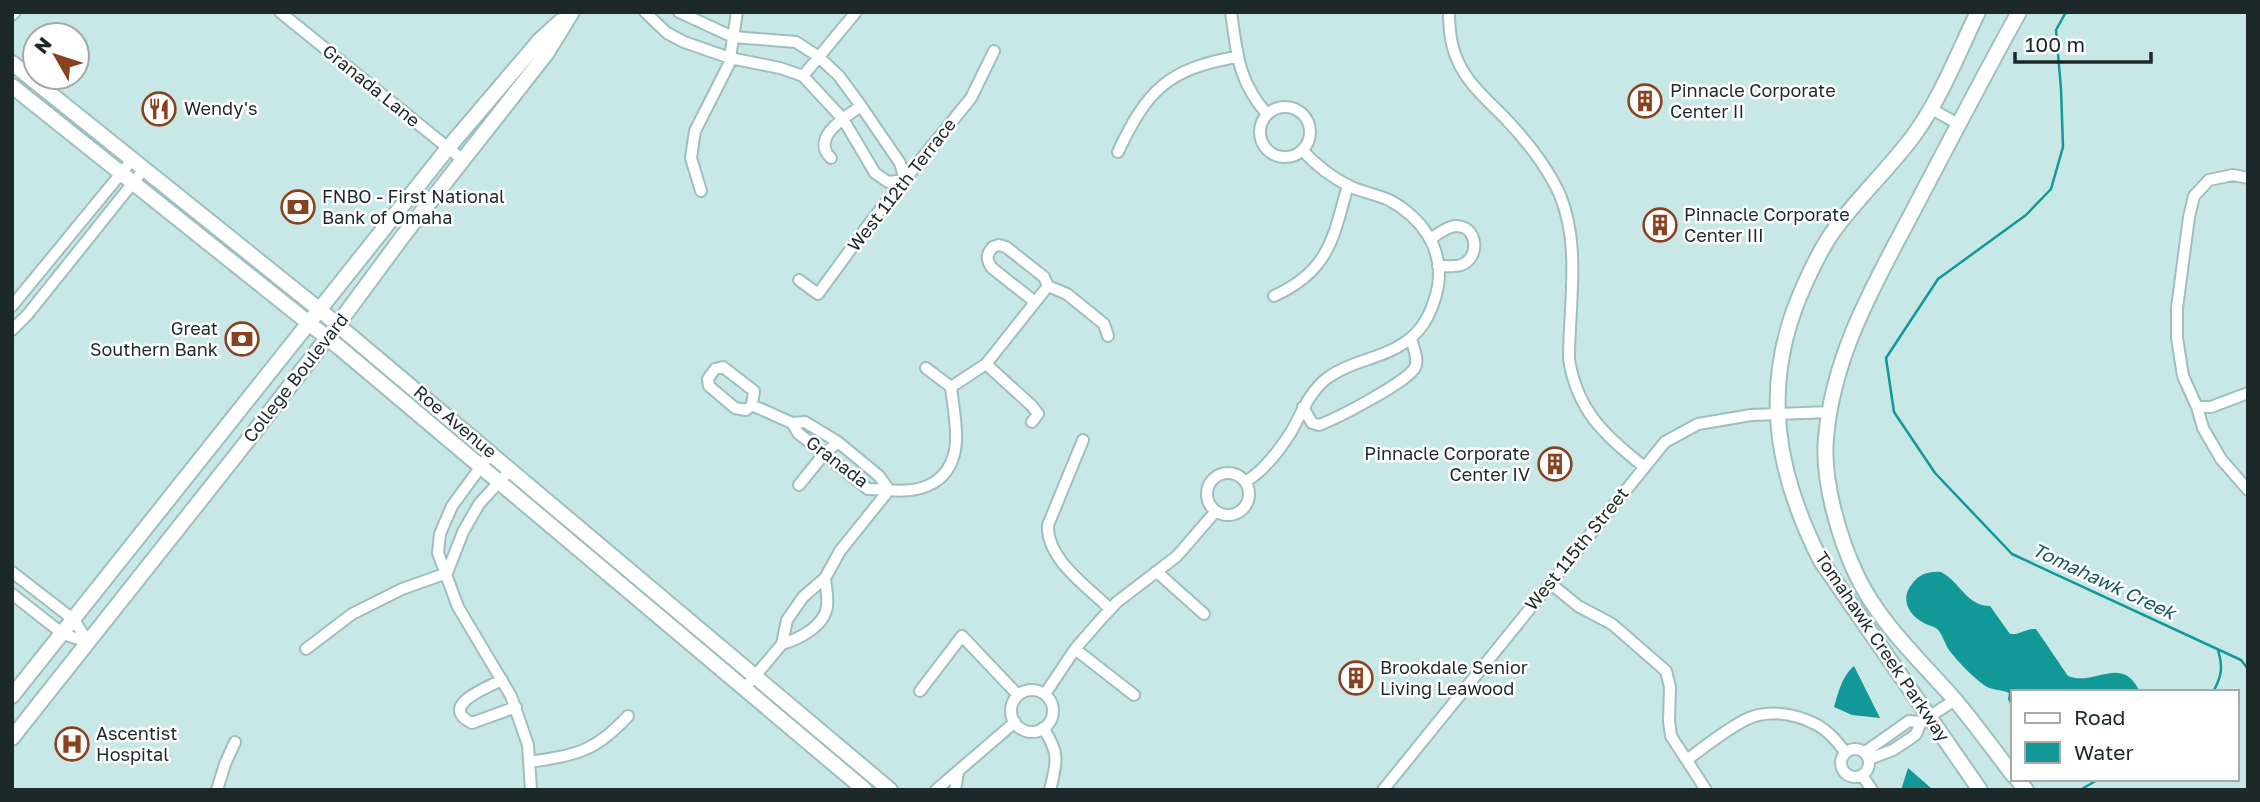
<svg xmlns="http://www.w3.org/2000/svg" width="2260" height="802" font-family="'Golos Text',sans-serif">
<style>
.water{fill:#139898}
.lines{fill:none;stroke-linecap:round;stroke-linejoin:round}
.stream{stroke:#139898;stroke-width:2.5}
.minor-casing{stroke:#9fbebe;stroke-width:14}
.major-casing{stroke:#9fbebe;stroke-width:18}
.minor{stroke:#fff;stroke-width:10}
.major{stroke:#fff;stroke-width:14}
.labels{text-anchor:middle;stroke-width:5;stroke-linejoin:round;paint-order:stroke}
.street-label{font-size:18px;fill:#1d2929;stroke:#fff}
.poi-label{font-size:18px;fill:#1d2929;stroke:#fff;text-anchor:start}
.water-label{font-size:19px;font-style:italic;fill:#195a59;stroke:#fff}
</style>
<rect width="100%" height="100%" fill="#c8e8e7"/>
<path class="water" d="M1941 572C1960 582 1967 606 1990 606L2010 634C2020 635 2026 628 2036 629L2068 676C2095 687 2122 653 2140 692H2013V711L2008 699 2009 693C2001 689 1992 691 1984 685 1972 676 1958 662 1949 650 1945 644 1943 636 1939 631 1935 626 1929 626 1924 623 1908 615 1900 598 1912 584 1919 574 1929 571 1941 572Z
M1854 666 1880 718 1852 715 1834 707C1838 693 1842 676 1854 666Z
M1908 768 1931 788 1932 790H1901Z"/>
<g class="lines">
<path class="stream" d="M2066 12 2056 30 2061 89 2063 147 2051 189 2026 215 1938 279 1886 358 1894 412 1935 473 2012 554 2241 660 2248 669
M2213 692C2222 676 2223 667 2218 650
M2080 790 2099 779"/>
<defs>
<path id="minor" d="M280 12 463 160
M645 12 667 33 684 42 730 58 780 68 803 76 843 119 875 173 888 182 905 180 900 163 861 106 839 76 819 57 796 42 733 37 679 12
M1231 12C1237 54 1238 81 1267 114
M1449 12C1449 26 1451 46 1457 59 1466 82 1487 100 1504 117 1525 139 1547 166 1560 195 1581 246 1569 305 1569 359 1577 410 1604 435 1643 466
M12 15 15 12
M803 76 856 12
M1260 132a25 25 0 1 1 50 0a25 25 0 1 1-50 0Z
M1930 108 1958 124
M1118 152C1147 90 1168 69 1236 57
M831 158C810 138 845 117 861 106
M2248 178 2233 175 2209 180 2194 196 2189 217 2177 308V338L2183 376 2197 407 2203 428 2221 459 2248 490
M701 191 691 158 695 131 729 64 737 12
M1430 239C1437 235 1446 227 1455 226 1478 225 1481 258 1461 265 1455 267 1445 266 1438 266
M799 280 818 294 872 220 971 98 994 51
M1274 296C1329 271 1333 239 1348 185
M1035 302 992 268C986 260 986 254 993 247L999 245 1006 247 1044 277 1048 286 1067 294 1104 324 1108 336
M12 306 132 160
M12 330 28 314 144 169
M986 364 1032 406 1038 414 1032 422
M723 367 754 391 752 405 746 410 735 408 709 386 708 379 715 369Z
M926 368 951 387
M752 405 792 423 805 422 838 442 879 476 889 490
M1303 407 1312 423 1319 425C1338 418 1403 384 1414 369 1420 361 1413 347 1411 338
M2197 407H2211L2248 393
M792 423 798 433 868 489 889 490
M1083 440 1048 525C1046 559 1088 587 1110 609
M491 453 452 506 440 534 438 553 458 607 511 696 528 745 531 790
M1207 494a21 21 0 1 1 42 0a21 21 0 1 1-42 0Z
M1245 482C1264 471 1279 451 1291 432 1302 413 1308 394 1326 379 1352 359 1387 359 1412 337 1427 324 1434 306 1438 286 1444 248 1421 217 1389 200 1376 194 1361 192 1349 186 1331 177 1315 164 1302 150
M799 485 824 454 838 442
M12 572 74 620 88 642
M1157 572 1204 614
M447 573 463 532 479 504 511 469
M1550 583 1578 606 1612 624 1666 671 1670 687 1669 721 1671 736 1706 790
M12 594 63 634 88 642
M782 644C799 639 825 626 827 606 828 597 826 587 825 578
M306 649 352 614 402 589 447 573
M1075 649 1134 695
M502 680C488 687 437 706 472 723L516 707
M750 682 782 644 787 620 803 597 825 578 840 551 889 490C924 494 953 481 956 442 957 424 953 405 951 387L986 364 1048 286
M1011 711a21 21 0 1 1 42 0a21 21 0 1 1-42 0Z
M920 691 962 636 1018 695
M1045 694 1075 649 1102 618 1117 602 1177 556 1216 511
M1043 728C1060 753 1057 762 1050 790
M1841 763a14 14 0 1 1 28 0a14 14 0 1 1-28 0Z
M1865 752 1909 721 1921 722
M1869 759 1893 750 1911 738 1916 734 1921 722 1955 700
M1687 760C1705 746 1724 731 1745 720 1765 709 1793 713 1813 723 1825 728 1837 741 1845 752
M529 762C576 755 595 752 628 716
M1862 775 1872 790
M217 790 225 764 235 742
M936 790 1015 722
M955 790 958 772
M1383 790 1665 442 1698 424 1751 415 1829 412"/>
<path id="major" d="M1978 12C1958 53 1941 98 1914 135 1889 169 1857 198 1832 233 1819 252 1809 274 1800 295 1761 388 1776 473 1821 561L1980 790
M12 63 321 311 890 790
M12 86 340 348 865 790
M12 696 448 148 540 40 561 21
M12 738 241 449 338 324 403 236 546 54 572 12
M2013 775C1994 750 1975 724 1955 700 1920 660 1880 624 1857 576 1839 538 1822 480 1826 438 1833 355 1874 285 1912 213 1947 146 1982 79 2019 12
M2017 779 2026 790"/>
</defs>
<use href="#minor" class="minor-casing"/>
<use href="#major" class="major-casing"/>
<use href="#minor" class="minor"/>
<use href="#major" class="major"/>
</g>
<defs>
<symbol id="building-ring" viewBox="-11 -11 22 22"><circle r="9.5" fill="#fff" stroke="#89421f" stroke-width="1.5"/><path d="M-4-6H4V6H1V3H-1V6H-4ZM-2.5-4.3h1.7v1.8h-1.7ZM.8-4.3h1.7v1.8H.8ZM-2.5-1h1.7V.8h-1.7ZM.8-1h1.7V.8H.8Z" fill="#89421f"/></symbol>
<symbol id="restaurant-ring" viewBox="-11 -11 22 22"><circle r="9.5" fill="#fff" stroke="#89421f" stroke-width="1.5"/><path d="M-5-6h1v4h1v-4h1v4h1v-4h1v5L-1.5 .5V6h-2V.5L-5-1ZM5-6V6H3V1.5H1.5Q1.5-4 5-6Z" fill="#89421f"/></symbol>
<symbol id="bank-ring" viewBox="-11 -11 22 22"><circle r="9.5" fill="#fff" stroke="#89421f" stroke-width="1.5"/><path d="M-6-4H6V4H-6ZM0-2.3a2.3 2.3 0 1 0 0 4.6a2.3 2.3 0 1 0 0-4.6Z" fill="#89421f"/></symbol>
<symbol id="hospital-ring" viewBox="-11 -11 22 22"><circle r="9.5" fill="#fff" stroke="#89421f" stroke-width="1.5"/><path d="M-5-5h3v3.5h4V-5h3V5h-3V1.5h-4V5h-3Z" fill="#89421f"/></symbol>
</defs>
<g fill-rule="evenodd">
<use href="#building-ring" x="1626" y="82" width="38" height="38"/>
<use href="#restaurant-ring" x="140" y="90" width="38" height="38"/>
<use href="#bank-ring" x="279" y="188" width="38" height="38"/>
<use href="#building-ring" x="1641" y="206" width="38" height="38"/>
<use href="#bank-ring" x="223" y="320" width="38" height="38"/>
<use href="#building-ring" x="1536" y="445" width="38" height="38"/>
<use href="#building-ring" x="1337" y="659" width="38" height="38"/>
<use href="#hospital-ring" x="53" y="725" width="38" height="38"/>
</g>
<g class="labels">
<g class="street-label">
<text transform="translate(371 86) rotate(39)" y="6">Granada Lane</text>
<text transform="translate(902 185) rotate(-52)" y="6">West 112th Terrace</text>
<text transform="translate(296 378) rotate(-52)" y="6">College Boulevard</text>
<text transform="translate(455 422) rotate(40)" y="6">Roe Avenue</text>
<text transform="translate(837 462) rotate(37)" y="6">Granada</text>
<text transform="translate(1577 549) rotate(-51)" y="6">West 115th Street</text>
<text transform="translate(1882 647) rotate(56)" y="6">Tomahawk Creek Parkway</text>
</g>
<g class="poi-label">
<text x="1670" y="97">Pinnacle Corporate<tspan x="1670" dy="21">Center II</tspan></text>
<text x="184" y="115">Wendy's</text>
<text x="322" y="203">FNBO - First National<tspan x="322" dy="21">Bank of Omaha</tspan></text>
<text x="1684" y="221">Pinnacle Corporate<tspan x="1684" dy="21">Center III</tspan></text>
<text x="218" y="335" text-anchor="end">Great<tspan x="218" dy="21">Southern Bank</tspan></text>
<text x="1530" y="460" text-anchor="end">Pinnacle Corporate<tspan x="1530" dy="21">Center IV</tspan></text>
<text x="1380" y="674">Brookdale Senior<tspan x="1380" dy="21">Living Leawood</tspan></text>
<text x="96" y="740">Ascentist<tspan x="96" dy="21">Hospital</tspan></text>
</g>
<g class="water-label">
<text transform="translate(2104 581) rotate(25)" y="7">Tomahawk Creek</text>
</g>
</g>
<rect width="2260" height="802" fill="none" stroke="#1d2929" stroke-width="28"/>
<rect x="2011" y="690" width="228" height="91" fill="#ffffff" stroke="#a5a9a9" stroke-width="2"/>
<rect x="2025" y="713" width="35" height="10" fill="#ffffff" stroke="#a5a9a9" stroke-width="2"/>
<text x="2074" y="725" font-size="21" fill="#1d2929">Road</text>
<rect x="2025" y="742" width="35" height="21" fill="#139898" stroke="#a5a9a9" stroke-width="2"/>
<text x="2074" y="760" font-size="21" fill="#1d2929">Water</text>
<g transform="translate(56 56) rotate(309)"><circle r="33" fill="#ffffff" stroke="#a5a9a9" stroke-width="2"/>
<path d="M0-5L12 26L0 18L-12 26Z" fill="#89421f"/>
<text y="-10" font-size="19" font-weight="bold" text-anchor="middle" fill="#1d2929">N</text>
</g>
<path d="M2015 52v10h136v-10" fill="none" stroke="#1d2929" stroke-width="3.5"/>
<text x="2025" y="52" font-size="21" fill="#1d2929" stroke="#ffffff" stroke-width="5" paint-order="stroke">100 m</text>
</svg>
